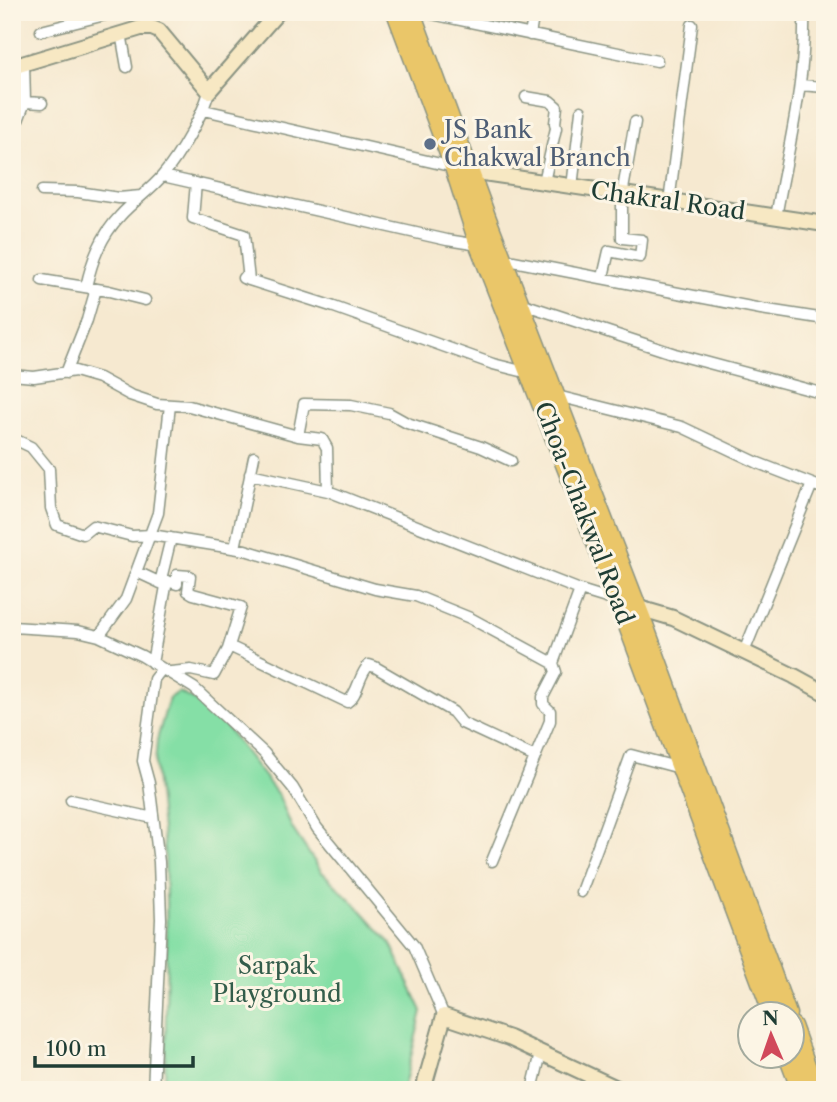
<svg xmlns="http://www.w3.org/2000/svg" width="837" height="1102" font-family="'Libre Caslon Text',serif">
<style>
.green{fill:#85dfa6;stroke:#528e6d;stroke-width:2}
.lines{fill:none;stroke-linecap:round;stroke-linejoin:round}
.street-casing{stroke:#8a9382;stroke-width:13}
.secondary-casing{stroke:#8a9382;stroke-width:18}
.highway-casing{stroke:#8a9382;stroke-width:21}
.street{stroke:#fff;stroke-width:10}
.secondary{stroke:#f7e8c3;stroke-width:14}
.highway{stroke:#eac669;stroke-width:18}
.service-dot{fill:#5c6f8a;stroke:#fcf5e5;stroke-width:2.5}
.labels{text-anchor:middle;stroke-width:6;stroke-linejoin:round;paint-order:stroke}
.service-label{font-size:24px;fill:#4e5e75;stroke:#fcf5e5;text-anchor:start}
.street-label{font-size:24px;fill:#1f3d34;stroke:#fcf5e5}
.park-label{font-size:24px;fill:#335d4b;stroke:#fcf5e5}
</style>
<rect width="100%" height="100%" fill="#fcf5e5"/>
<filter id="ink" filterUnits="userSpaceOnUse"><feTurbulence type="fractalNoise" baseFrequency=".0143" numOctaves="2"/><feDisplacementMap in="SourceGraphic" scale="14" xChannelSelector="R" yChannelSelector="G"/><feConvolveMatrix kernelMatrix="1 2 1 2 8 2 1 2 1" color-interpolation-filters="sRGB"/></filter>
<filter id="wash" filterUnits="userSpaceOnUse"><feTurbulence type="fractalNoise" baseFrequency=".00686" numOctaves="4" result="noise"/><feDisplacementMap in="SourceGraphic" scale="28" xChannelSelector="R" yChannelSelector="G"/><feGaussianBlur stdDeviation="1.57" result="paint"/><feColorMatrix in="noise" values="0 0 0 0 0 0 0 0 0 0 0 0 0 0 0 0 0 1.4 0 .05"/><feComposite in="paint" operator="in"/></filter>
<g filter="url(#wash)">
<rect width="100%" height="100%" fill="#f6e9d0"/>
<path class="green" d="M179 692 196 701 220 719 279 796 292 828 321 871 360 909 390 942 422 1011 403 1090H165L167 940 165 858 155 765 157 740 169 698Z"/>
</g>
<g filter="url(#ink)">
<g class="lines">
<defs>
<path id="street" d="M134 12 135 16 150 12
M422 12 657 61
M804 13 825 15
M41 31 117 12
M121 33 127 67
M530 35 534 12
M24 63 25 102 42 103
M800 85 825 87
M526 97 550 101 557 107 555 123 556 128 544 182
M204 110 454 167
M14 131 25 102
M163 176 447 240 479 245
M196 183 193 218 244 235 249 280
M572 187 581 111
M42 191 78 192 119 198 141 196
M669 202 692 25
M776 217C788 149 806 81 804 12
M503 259 761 309 825 319
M603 277 609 251 640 257 642 240 622 238V195L635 122
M243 278 334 307 493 364 529 373
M42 280 109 291 145 300
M86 287C92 260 101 236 120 216 133 201 151 190 163 175 178 158 204 113 209 91
M520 303 675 354 825 394
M66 373 87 320 96 289
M12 375 34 377 75 371 99 378 130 395 157 404 189 406 298 436 322 439 327 448 328 491
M557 396 682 427 758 463 825 489
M298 436 304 404 351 405 389 413 407 423 481 447 511 461
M12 438 31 447 49 469 51 508 57 525 83 534 93 526 132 536 151 535 245 550 375 589 416 596 470 618 553 663
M250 474 328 491 580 590 619 602
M235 548 254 457
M137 572 165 585
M160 583 171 538
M12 627 78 631 99 636 142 656 194 688 264 753 293 788 317 828 414 946 444 1016
M99 636 126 599 158 513 170 405
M229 646 347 702C359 694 358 675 369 665L375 667 453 712 462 723 535 757
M744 652 812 484
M152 663 167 581 177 584V575L190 576 188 591 193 594 241 607 228 649 214 675 191 670 171 672
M71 800 153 818
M492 861 550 721V711L543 704V697L556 672 553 663 580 590
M581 892 631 755 680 768
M153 1090 161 919 159 862 149 783 143 761 154 679 162 669
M532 1090 541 1053"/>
<path id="secondary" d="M12 67 141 28H152L159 31 209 91 278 12
M470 171 825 224
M632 606 673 618 794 676 825 693
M423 1090 444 1016 509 1038 621 1090"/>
<path id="highway" d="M396 12 454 167 479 245 619 602 773 1014
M411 12 487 219 644 625 787 1014
M792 1026 815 1090
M788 1056 801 1090"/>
</defs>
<use href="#street" class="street-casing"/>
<use href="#secondary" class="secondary-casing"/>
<use href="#highway" class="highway-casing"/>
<use href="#street" class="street"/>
<use href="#secondary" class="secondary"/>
<use href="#highway" class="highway"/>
</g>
</g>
<circle class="service-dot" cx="430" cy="144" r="7"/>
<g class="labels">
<g class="service-label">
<text x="444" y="138">JS Bank<tspan x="444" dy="28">Chakwal Branch</tspan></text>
</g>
<g class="street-label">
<text transform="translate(668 201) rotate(8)" y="8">Chakral Road</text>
<text transform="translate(584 513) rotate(69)" y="8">Choa-Chakwal Road</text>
</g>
<g class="park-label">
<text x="277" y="974">Sarpak<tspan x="277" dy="28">Playground</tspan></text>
</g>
</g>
<rect width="837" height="1102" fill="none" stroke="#fcf5e5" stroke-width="42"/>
<g transform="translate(771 1035) rotate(358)"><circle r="33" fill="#fcf5e5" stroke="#a4ab9e" stroke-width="2"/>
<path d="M0-5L12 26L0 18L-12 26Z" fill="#d1495b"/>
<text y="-10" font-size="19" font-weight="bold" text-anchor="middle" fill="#1f3d34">N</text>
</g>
<path d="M35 1056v10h158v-10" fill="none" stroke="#1f3d34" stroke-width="3.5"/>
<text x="46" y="1056" font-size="21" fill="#1f3d34" stroke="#fcf5e5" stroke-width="5" paint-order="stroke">100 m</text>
</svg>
